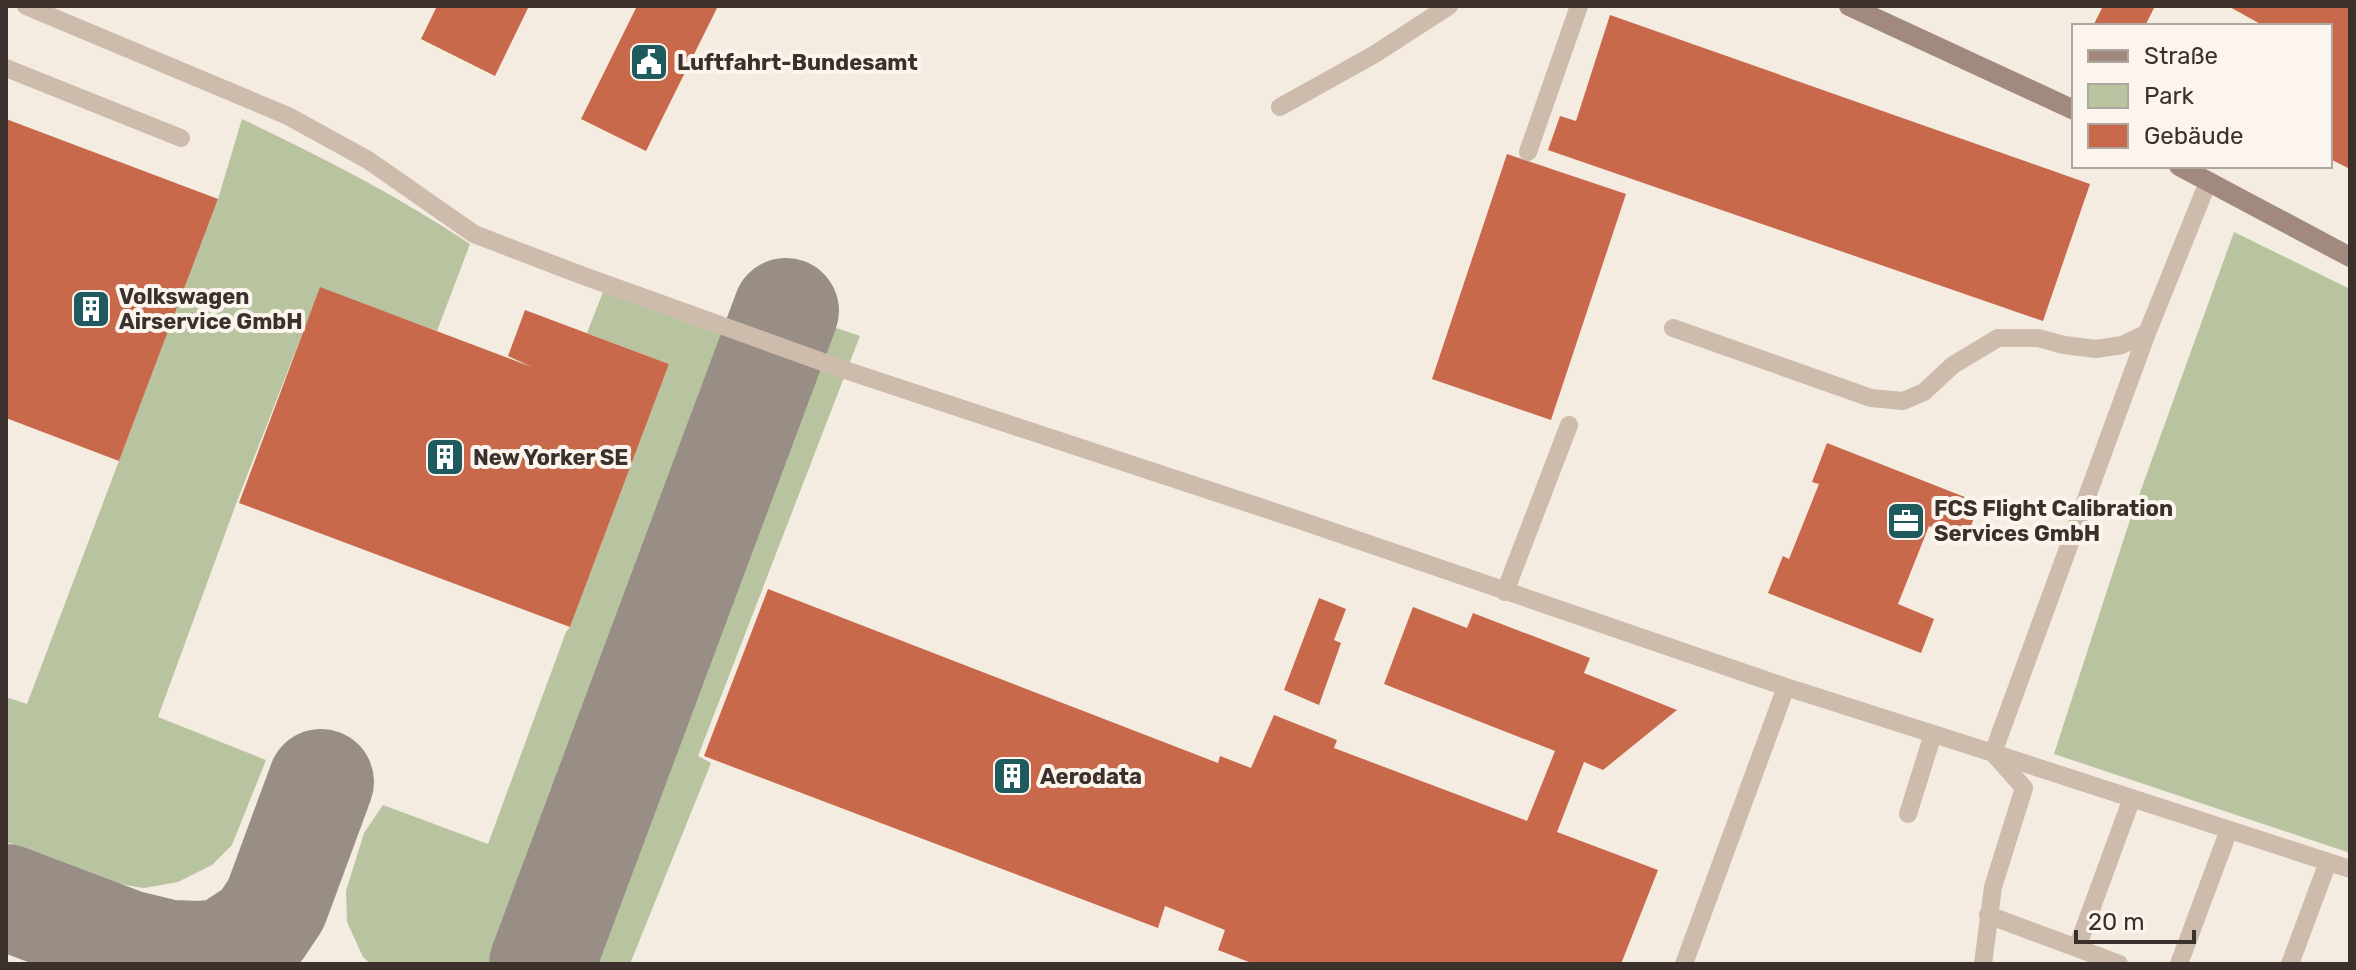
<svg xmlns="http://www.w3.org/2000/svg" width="2356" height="970" font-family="Rubik,sans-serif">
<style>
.green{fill:#b8c4a0}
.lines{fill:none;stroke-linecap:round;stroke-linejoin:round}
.taxiway{stroke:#988e86;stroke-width:106}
.building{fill:#c8694b}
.lane{stroke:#cdbbac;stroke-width:18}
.secondary{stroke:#a18a7d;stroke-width:20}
.labels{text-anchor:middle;stroke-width:8;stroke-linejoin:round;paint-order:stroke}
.poi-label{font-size:22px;font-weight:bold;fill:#3b302b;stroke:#fbf5ee;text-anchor:start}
</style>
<rect width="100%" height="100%" fill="#f4ebe1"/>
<path class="green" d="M242 119C320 156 398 196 470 244L437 331 320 288 236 504 158 717 266 760 232 845 212 865 178 882 144 888 119 884 6 842V697L27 704 218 199Z
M2234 232 2350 289V853L2054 754 2128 526Z
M603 292 739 341 523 926 507 961 503 964H371L363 957 347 922 346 891 364 833 383 805 488 844 566 632 570 627 669 364 587 333Z
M816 321 860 336 698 756 711 763 630 964H576L580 948Z"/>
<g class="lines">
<path class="taxiway" d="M6 897 183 964
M128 943 169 953 202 954 225 951 260 928 276 904 321 782
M542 964 786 311"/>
</g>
<path class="building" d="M437 6H529L495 76 421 39Z
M637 6H718L646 151 581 119Z
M2103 6H2155L2145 26H2093Z
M2228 6H2350V169L2330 159V26H2264Z
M1610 15 2090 184 2043 321 1548 150 1560 116 1576 121Z
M6 119 218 199 119 461 6 418Z
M1507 154 1626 194 1551 420 1432 379Z
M320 287 532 367 508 356 525 310 669 364 570 627 239 503Z
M1827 443 1980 503 1965 541 1929 526 1898 604 1934 619 1921 653 1768 593 1783 556 1789 559 1819 484 1812 482Z
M768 589 1218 763 1220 756 1251 768 1274 715 1337 740 1334 748 1527 821 1555 751 1384 684 1413 607 1467 628 1473 613 1590 658 1584 673 1677 710 1603 770 1584 762 1557 832 1658 870 1621 964H1254L1218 950 1225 930 1165 906 1158 928 704 756Z
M1319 598 1346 609 1334 640 1341 643 1319 705 1284 690Z"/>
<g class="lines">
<path class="lane" d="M26 6 288 116 368 160 474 234 581 275 848 371 1299 520 1786 687 1993 753 2147 333 2208 182
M6 68 181 138
M1280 107 1375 54 1449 6
M1528 152 1579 6
M1673 328 1871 398 1903 401 1924 392 1953 365 1998 338H2038L2064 345 2096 349 2122 345 2147 333
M1505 592 1569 425
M1993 753 2350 869
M1908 814 1933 734
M1988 915 2077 948
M1684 964 1786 687
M1983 964 1993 887 2024 788 1995 755
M2119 964 2077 948 2132 798
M2179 964 2229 830
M2290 964 2328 862"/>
<path class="secondary" d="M1849 6 2074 110
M2179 166 2350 257"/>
</g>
<defs>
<symbol id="civic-square" viewBox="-11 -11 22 22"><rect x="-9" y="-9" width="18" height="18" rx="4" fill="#1f5a5e" stroke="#fbf5ee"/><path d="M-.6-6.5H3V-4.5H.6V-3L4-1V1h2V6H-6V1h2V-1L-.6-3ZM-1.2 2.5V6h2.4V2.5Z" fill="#fff"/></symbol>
<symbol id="building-square" viewBox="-11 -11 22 22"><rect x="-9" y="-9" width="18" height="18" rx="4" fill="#1f5a5e" stroke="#fbf5ee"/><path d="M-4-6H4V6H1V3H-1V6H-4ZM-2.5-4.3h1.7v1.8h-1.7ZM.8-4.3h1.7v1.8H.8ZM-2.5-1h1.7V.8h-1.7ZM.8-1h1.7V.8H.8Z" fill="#fff"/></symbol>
<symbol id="office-square" viewBox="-11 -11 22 22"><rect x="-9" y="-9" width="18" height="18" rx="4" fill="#1f5a5e" stroke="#fbf5ee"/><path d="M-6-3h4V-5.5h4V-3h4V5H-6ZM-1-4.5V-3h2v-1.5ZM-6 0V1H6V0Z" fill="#fff"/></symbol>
</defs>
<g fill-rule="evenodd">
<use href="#civic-square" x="627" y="40" width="44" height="44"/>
<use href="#building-square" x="69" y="287" width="44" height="44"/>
<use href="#building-square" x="423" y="435" width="44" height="44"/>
<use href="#office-square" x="1884" y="499" width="44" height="44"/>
<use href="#building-square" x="990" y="754" width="44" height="44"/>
</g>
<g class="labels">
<g class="poi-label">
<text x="677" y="70">Luftfahrt-Bundesamt</text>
<text x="119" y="304">Volkswagen<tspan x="119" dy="25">Airservice GmbH</tspan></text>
<text x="473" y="465">New Yorker SE</text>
<text x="1934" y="516">FCS Flight Calibration<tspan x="1934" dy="25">Services GmbH</tspan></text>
<text x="1040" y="784">Aerodata</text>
</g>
</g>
<rect width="2356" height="970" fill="none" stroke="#3b302b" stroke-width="16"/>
<rect x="2072" y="24" width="260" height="144" fill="#fbf5ee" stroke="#aea6a0" stroke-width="2"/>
<rect x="2088" y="50" width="40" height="12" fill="#a18a7d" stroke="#aea6a0" stroke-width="2"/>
<text x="2144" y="64" font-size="24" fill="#3b302b">Straße</text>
<rect x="2088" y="84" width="40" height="24" fill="#b8c4a0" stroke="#aea6a0" stroke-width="2"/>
<text x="2144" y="104" font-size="24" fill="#3b302b">Park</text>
<rect x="2088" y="124" width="40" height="24" fill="#c8694b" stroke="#aea6a0" stroke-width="2"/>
<text x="2144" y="144" font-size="24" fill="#3b302b">Gebäude</text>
<path d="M2076 930v12h118v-12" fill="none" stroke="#3b302b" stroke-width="4"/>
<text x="2088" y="930" font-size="24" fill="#3b302b" stroke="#fbf5ee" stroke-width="6" paint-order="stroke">20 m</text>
</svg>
